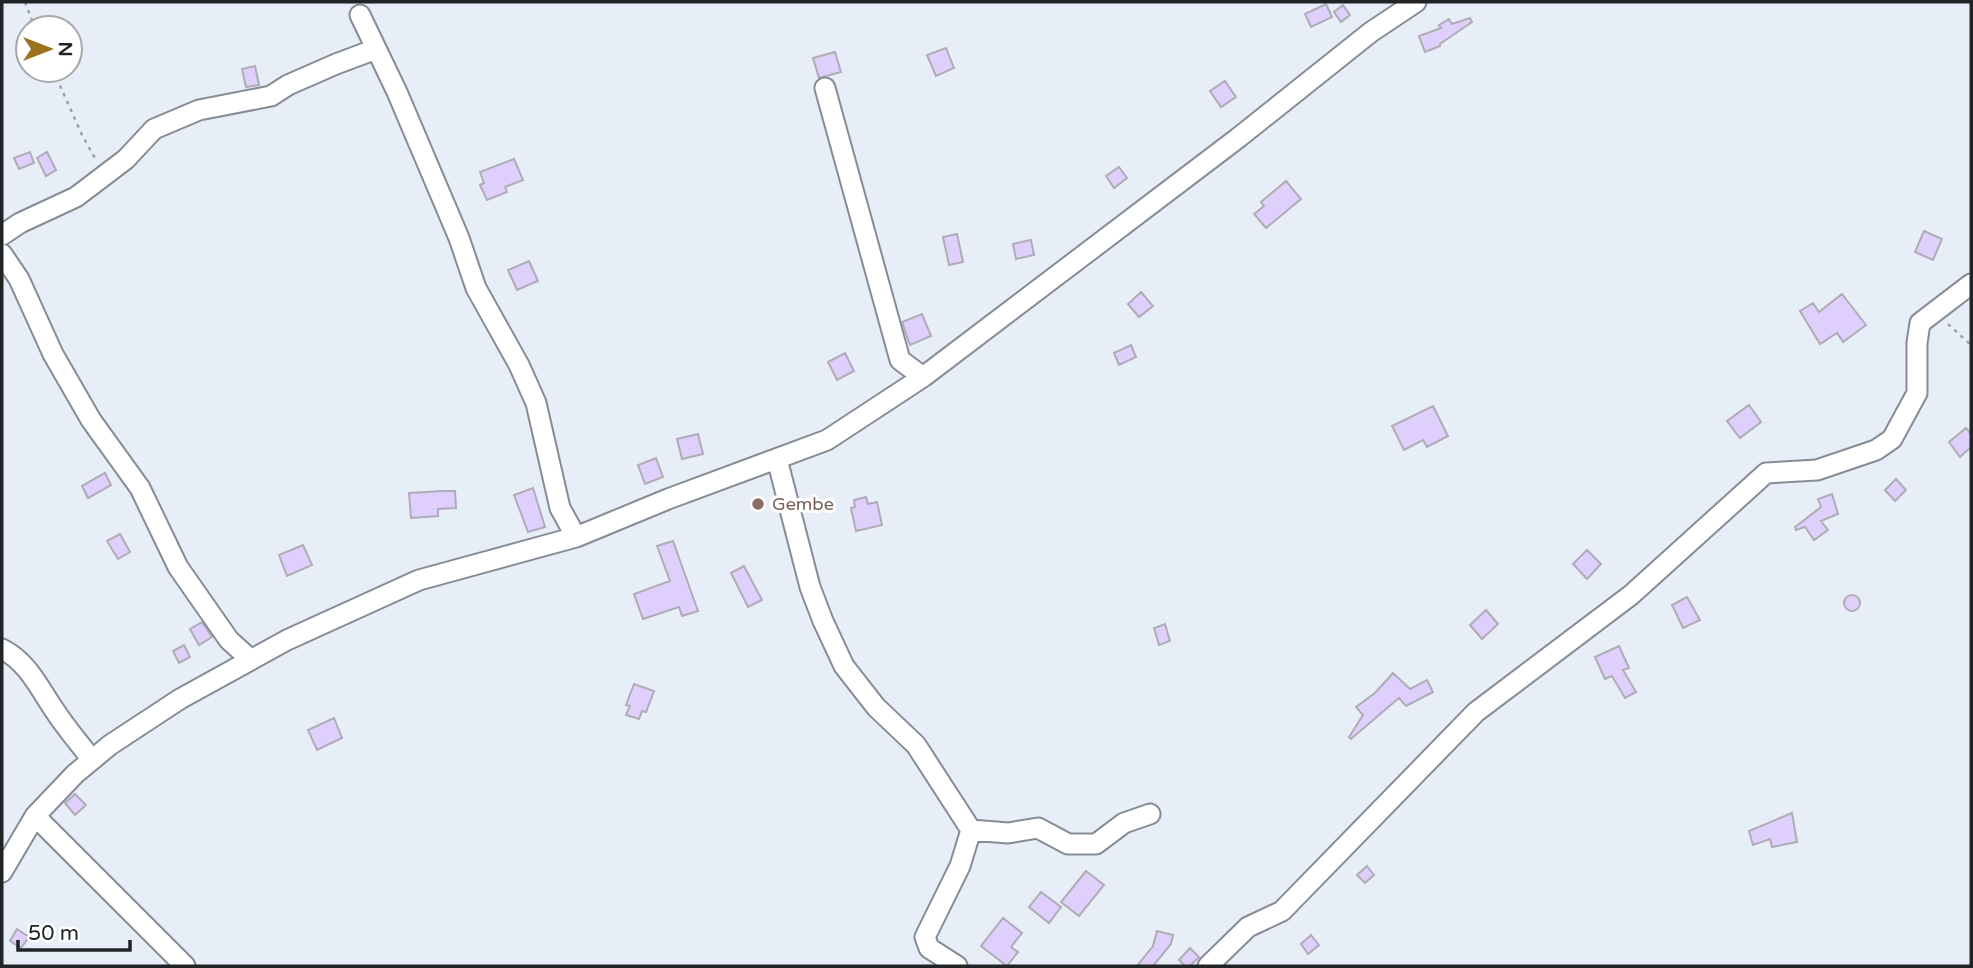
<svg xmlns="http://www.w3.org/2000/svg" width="1973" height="968" font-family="'Varela Round',sans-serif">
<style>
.building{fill:#dfcffc;stroke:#afacb6;stroke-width:2}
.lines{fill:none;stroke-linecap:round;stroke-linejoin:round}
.minor-casing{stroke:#868c95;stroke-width:23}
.path{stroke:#9ca2a9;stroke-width:2.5;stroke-dasharray:3.5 5;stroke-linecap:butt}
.minor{stroke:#fff;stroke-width:19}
.education-dot{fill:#8d6e63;stroke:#fff;stroke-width:2.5}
.labels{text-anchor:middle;stroke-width:6;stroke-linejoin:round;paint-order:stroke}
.education-label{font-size:18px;fill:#785e54;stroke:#fff;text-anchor:start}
</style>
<rect width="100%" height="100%" fill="#e7eef7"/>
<path class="building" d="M1326 4 1332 17 1311 27 1305 14Z
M1343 5 1350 15 1341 22 1334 12Z
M1470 18 1472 22 1440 44V46L1425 52 1419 36 1441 28 1439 25 1449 19 1452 24Z
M946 48 954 68 936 76 927 55Z
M835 52 841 72 819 78 813 58Z
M255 66 259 85 246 87 242 69Z
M1225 81 1236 97 1221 107 1210 91Z
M30 152 34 163 19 169 14 158Z
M47 152 56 170 46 176 37 158Z
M514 159 523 180 505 187 507 192 487 200 480 185 484 183 480 172Z
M1119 167 1127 178 1114 188 1106 176Z
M1286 181 1301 199 1266 228 1254 214 1264 206 1261 202Z
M1924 231 1942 239 1933 260 1915 252Z
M957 234 963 262 949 265 943 237Z
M1031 240 1034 255 1016 259 1013 244Z
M529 261 538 281 517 290 508 270Z
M1141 292 1153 306 1139 317 1128 304Z
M1842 294 1866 325 1843 342 1837 333 1820 344 1800 311 1813 303 1819 312Z
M922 314 931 336 910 345 902 322Z
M1131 345 1136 357 1119 365 1114 353Z
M845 353 854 371 837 380 828 362Z
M1749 405 1761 422 1740 438 1727 421Z
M1433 406 1448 436 1427 447 1423 440 1404 450 1392 426Z
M1966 428 1971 434V447L1960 457 1949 442Z
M698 434 703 454 682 459 677 439Z
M656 458 663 477 645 484 638 465Z
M105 473 111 485 88 498 82 486Z
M1896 479 1906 490 1895 501 1885 490Z
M533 488 545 527 528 532 514 495Z
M443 491H455L456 508 438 509V516L411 518 409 493Z
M1832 494 1838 514 1821 521 1828 530 1814 540 1805 527 1796 530 1795 527 1821 507 1818 499Z
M866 497 868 504 877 502 882 525 856 531 851 508 855 507 854 500Z
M120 534 130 552 118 559 107 541Z
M673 541 698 611 682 616 679 607 643 619 634 594 670 581 657 546Z
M303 545 312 565 287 576 279 555Z
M1587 550 1601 564 1587 579 1573 564Z
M744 566 762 600 748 607 731 573Z
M1844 603a8 8 0 1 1 16 0a8 8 0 1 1-16 0Z
M1687 597 1700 620 1683 628 1672 605Z
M1486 610 1498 624 1482 639 1470 625Z
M202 622 212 637 199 645 190 629Z
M1165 624 1170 641 1159 645 1154 628Z
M184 645 190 657 179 663 173 651Z
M1619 646 1629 668 1623 670 1636 692 1625 698 1612 676 1605 679 1595 657Z
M1393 673 1410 689 1427 680 1433 692 1406 706 1399 698 1351 739 1349 737 1363 715 1356 707 1375 693Z
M634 684 654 691 646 712 642 711 639 719 626 715 630 706 626 705Z
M334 718 342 738 317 750 308 730Z
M75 794 86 805 75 815 65 803Z
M1792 813 1797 842 1772 847 1770 839 1753 845 1749 831Z
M1367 866 1374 875 1365 883 1357 875Z
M1086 871 1104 885 1079 916 1061 902Z
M1041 892 1061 907 1049 923 1029 907Z
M1003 918 1022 933 1011 947 1018 952 1007 966 981 946Z
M17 929 29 937 21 948 10 941Z
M1157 931 1173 935 1171 944 1153 966H1137L1153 946Z
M1311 935 1319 945 1308 954 1301 944Z
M1190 948 1199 957 1190 966H1185L1179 960Z"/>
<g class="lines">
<defs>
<path id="minor" d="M360 15 397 92 459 238 476 288 519 365 536 403 560 508 576 537
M825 88 900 360 923 377
M2 235 20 223 76 197 126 159 154 129 199 110 271 96 288 85 336 64 376 49
M2 254 19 279 53 354 91 420 140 488 178 567 229 640 251 660
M777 459 810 587 823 621 844 666 876 707 916 745 971 830 1008 833 1038 828 1068 844H1096L1124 823 1150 814
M2 649C28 662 39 688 55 711 66 728 80 744 92 760
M35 816 185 966
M2 872 35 816 75 774 110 745 180 699 287 640 419 580 576 537 668 499 827 440 923 377 1238 138 1371 32 1416 2
M957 966 929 948 925 937 960 866 971 830
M1208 966 1248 927 1282 911 1476 712 1631 595 1766 473 1817 470 1876 450 1892 439 1917 393V343L1920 323 1971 284"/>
</defs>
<use href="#minor" class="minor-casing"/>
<path class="path" d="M25 2 35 28
M53 70 82 135 96 160
M1948 324 1971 345"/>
<use href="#minor" class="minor"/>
</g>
<circle class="education-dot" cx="758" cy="504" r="7"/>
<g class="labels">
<g class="education-label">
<text x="772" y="510">Gembe</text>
</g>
</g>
<rect width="1973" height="968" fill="none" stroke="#212427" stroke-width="7"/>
<g transform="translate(49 49) rotate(90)"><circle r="33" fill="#ffffff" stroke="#a6a7a9" stroke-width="2"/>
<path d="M0-5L12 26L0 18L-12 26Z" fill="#9c7120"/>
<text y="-10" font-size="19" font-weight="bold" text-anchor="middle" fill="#212427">N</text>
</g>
<path d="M18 940v10h112v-10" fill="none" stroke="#212427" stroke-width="3.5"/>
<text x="28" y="940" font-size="21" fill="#212427" stroke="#ffffff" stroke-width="5" paint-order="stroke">50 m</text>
</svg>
